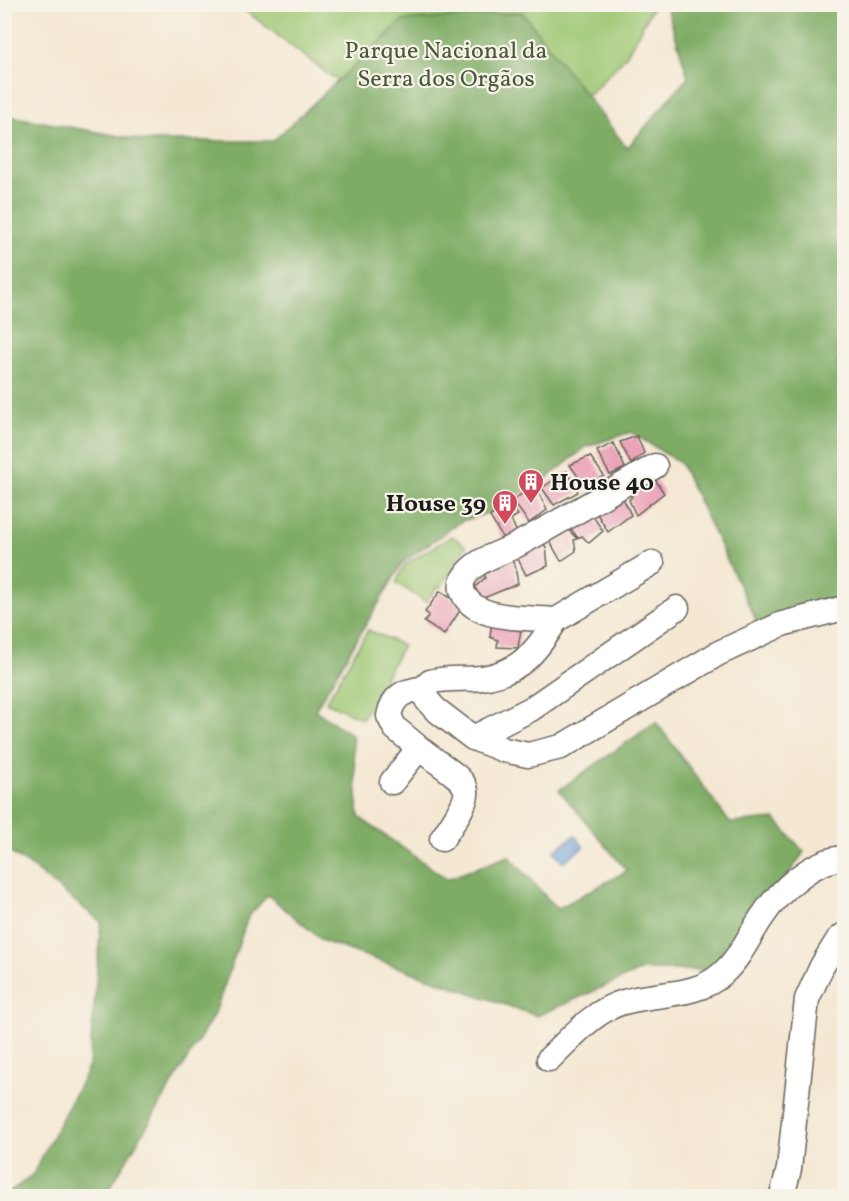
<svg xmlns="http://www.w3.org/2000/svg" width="849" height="1201" font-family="Vollkorn,serif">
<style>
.green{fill:#9dc773;stroke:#5c7248;stroke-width:1.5}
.forest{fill:#7eac65;stroke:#4d6440;stroke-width:1.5}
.water{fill:#6c9cd6;stroke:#445c79;stroke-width:1.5}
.building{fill:#eba3b8}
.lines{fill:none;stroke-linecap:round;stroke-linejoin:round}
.minor-casing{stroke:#68635c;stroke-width:27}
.minor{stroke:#fff;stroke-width:24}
.labels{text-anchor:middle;stroke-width:4.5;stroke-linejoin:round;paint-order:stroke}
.park-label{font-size:24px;fill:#49583a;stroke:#f7f3e8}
.poi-label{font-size:24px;font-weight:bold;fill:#1c1c1c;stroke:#f7f3e8;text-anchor:start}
</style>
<rect width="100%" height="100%" fill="#f7f3e8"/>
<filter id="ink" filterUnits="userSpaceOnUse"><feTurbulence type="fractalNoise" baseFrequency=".0167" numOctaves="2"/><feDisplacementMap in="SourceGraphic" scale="12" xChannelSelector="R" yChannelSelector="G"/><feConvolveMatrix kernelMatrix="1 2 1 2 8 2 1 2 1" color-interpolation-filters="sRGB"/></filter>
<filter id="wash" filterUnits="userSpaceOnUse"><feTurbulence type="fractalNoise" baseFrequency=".008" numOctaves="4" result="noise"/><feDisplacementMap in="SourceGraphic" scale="24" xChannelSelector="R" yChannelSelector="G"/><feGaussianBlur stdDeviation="1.35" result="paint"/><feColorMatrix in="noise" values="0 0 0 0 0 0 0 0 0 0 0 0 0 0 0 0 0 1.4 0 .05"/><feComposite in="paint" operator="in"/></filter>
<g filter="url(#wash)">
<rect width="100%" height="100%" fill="#f4e8d3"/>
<path class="green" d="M238 5H654L626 56 592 92 521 122H428L332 77Z
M452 536 466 546 441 587 436 588 426 602 396 583 405 564Z
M368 630 403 645 362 719 326 702Z"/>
<path class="forest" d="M666 5H844V362L836 364 844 381V602L759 626 680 463 631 432 586 447 514 505 462 521 403 562 315 710 352 735 359 817 447 879 509 856 557 909 627 871 559 790 656 722 730 823 775 819 804 852 721 970H642L537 1016 323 941 268 895 248 917 215 1013 105 1196H5L33 1174 89 1066 101 922 28 864 5 849 4 115 146 141H273L402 21 522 12 627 148 688 77Z"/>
<path class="water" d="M575 835 584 847 563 862 554 851Z"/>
<g id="blocks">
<path class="building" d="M637 436 644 453 631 464 620 442Z
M614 443 625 468 610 475 597 451Z
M590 456 604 476 584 485 570 465Z
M567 471 578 492 554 505 542 488Z
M642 475 647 485 656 481 664 493 636 515 629 500 632 496 628 488Z
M534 484 547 510 529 523 513 501Z
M622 496 631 515 608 532 596 512Z
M507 501 518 515 511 519 517 533 504 540 490 517Z
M590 512 603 531 589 543 582 536 578 538 567 524Z
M563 524 577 539 574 540 576 551 561 561 545 533Z
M539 537 546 547 548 566 526 575 516 555Z
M508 554 515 566 518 584 481 599 475 587 485 578 484 564Z
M440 591 463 606 444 635 424 622 429 615 425 612Z
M492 620 522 623 518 648 497 647 498 640 490 637Z"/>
</g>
</g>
<g filter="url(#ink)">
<use href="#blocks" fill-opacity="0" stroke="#68635c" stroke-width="1.5"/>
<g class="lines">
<defs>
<path id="minor" d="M655 466C609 493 563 520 515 546 499 554 475 560 465 576 456 589 467 603 479 609 497 619 535 618 556 620 536 652 521 672 482 678 464 680 447 677 430 682L424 688 427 700 435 709 473 738 504 750 528 755 561 747 719 653 782 624 844 608
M556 620 652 563
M473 738 531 709 677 608
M419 748 395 728 389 716C393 695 404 691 424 688
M392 782 419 748C471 789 482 780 442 839
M549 1059C571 1038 594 1010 624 1002 657 992 697 998 723 973 740 958 749 936 762 917 779 891 812 860 844 858
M782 1196 789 1169 807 999 822 966 838 940 844 935"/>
</defs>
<use href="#minor" class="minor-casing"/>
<use href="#minor" class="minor"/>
</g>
</g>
<defs>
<symbol id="building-pin" viewBox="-11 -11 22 30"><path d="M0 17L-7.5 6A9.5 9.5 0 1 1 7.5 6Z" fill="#d1495b" stroke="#f7f3e8"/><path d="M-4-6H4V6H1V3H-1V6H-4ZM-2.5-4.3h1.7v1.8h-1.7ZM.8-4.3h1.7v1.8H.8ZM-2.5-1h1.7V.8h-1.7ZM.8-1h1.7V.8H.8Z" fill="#fff"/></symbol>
</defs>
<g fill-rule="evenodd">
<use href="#building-pin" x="516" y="467" width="30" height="40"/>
<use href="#building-pin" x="490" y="488" width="30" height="40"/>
</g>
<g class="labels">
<g class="park-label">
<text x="446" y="58">Parque Nacional da<tspan x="446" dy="28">Serra dos Orgãos</tspan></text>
</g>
<g class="poi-label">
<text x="550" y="490">House 40</text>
<text x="486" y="511" text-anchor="end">House 39</text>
</g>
</g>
<rect width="849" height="1201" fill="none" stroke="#f7f3e8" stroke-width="24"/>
</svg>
